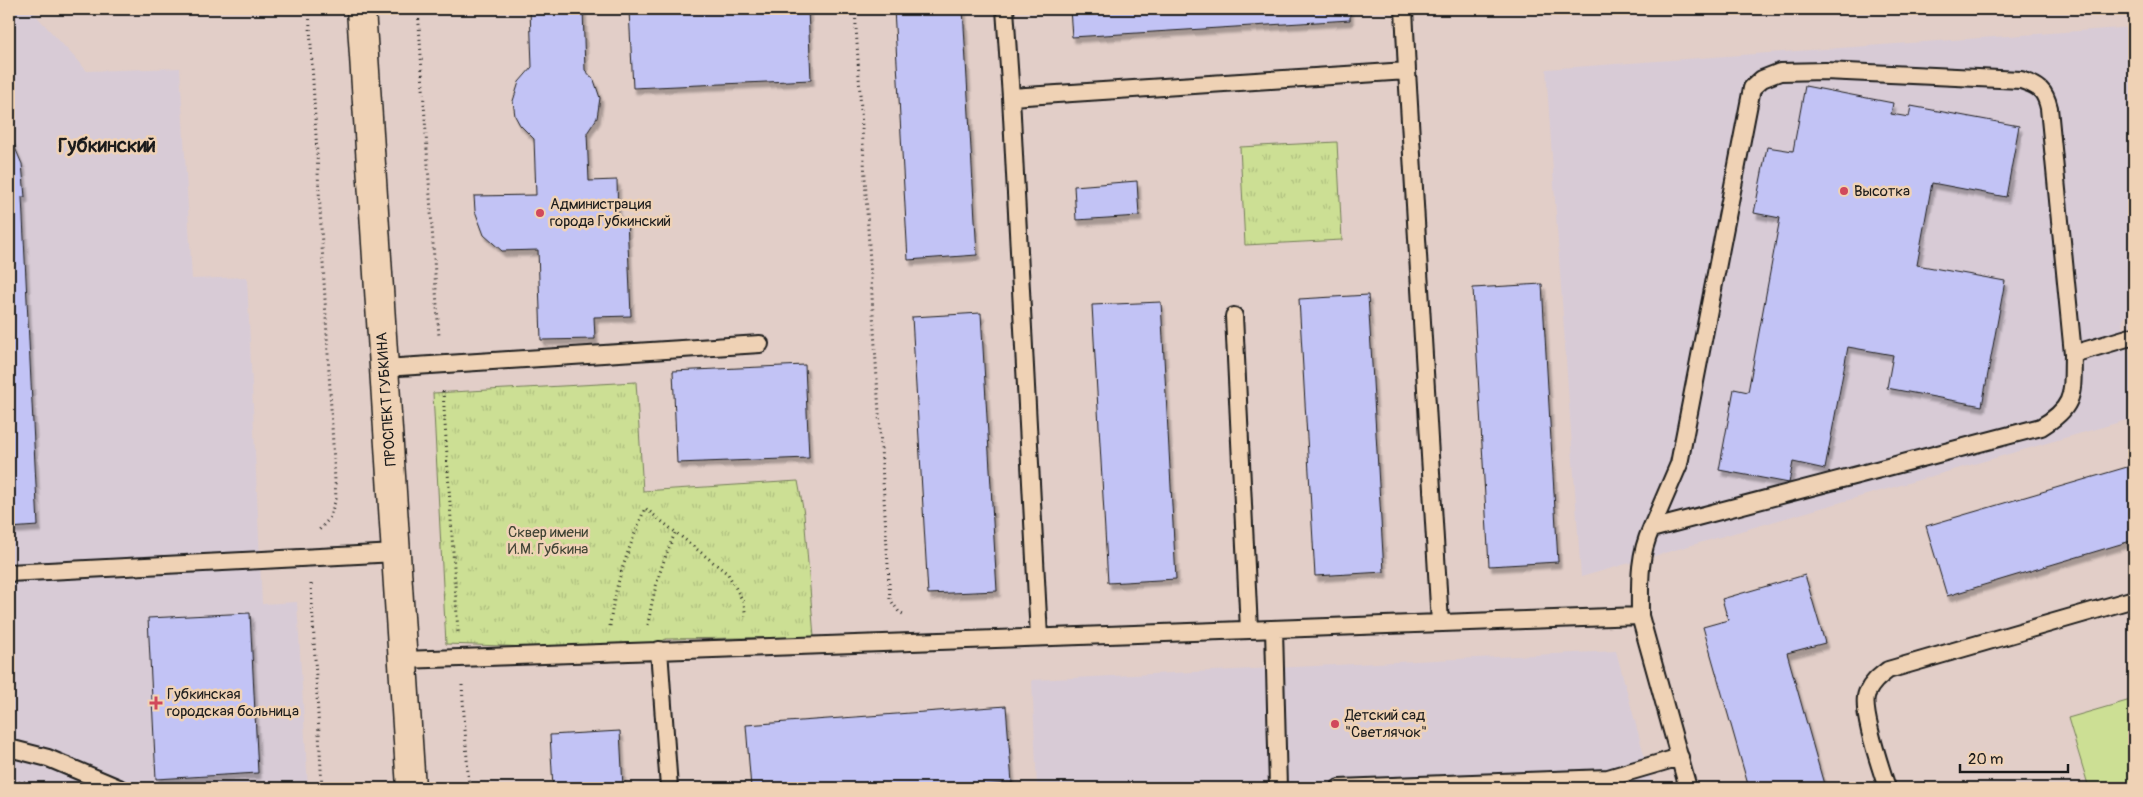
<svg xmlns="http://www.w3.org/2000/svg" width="2143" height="797" font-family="Pangolin,sans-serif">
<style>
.built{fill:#d8cbd6}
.grass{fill:#ccdf94;stroke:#747e58}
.park{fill:url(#park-tufts);stroke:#747e58}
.building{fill:#c2c3f5;stroke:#1c1c1c;filter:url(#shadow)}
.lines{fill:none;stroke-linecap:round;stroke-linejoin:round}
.lane-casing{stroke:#1c1c1c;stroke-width:20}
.street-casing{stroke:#1c1c1c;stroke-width:31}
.path{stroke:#1c1c1c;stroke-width:3;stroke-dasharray:1 4;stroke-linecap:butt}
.lane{stroke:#efd2b5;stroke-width:16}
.street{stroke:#efd2b5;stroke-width:28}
.poi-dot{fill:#d1495b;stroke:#efd2b5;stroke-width:2}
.labels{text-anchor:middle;stroke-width:5;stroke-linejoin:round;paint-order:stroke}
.poi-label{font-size:15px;fill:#1c1c1c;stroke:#efd2b5;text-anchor:start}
.street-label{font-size:15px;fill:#1c1c1c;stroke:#efd2b5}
.park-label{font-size:15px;fill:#3f4334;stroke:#efd2b5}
.district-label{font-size:20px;font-weight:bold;fill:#1c1c1c;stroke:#efd2b5}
</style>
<defs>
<pattern id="park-tufts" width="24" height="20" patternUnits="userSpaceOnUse" patternTransform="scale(1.25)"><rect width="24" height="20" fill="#ccdf94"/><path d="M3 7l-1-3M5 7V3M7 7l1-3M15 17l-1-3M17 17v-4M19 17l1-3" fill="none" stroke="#afbf7f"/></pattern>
<filter id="shadow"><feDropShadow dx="3" dy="5.5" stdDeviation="1" flood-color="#0004"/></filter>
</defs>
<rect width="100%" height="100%" fill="#e2cec8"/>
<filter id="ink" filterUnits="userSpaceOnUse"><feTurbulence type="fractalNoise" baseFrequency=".02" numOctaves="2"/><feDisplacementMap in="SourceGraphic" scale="10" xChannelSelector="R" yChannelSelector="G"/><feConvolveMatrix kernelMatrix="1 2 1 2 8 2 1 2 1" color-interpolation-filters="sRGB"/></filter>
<g filter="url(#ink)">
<path class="built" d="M9 9H30L87 71 180 68 192 279 247 277 262 604 297 602 308 788H9Z
M2134 27V314L2124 317 2122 325 2134 378V418L1581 577 1546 69Z
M1616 651 1653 788H1037L1032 680Z"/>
<path class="grass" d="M2134 699V788H2089L2068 718Z"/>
<path class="park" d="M1337 142 1342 240 1245 245 1240 147Z
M636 382 643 491 798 481 804 514 814 637 666 639 643 651 446 644 433 393Z"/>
<path class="building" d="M530 9H583L585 70 594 80 600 98 597 118 587 133 589 181 617 180 618 220 627 219 631 316 594 317 595 339 541 340 538 250 502 251 484 235 475 211 474 196 536 195 534 139 520 125 515 116 513 101 519 82 532 67Z
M652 9H808L811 80 633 88 629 10Z
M894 9H963L977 255 908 260Z
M1070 9H1350V20L1072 37Z
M1805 86 1893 103 1891 114 1909 117 1911 106 2019 126 2006 197 1932 183 1917 265 2005 281 1982 406 1887 388 1893 355 1848 347 1825 469 1793 462 1789 483 1719 470 1734 389 1748 392 1780 218 1754 213 1767 147 1793 151Z
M9 134 22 164 25 197H22L38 526 9 528Z
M1137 181 1139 216 1076 220 1074 186Z
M1542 284 1558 562 1489 566 1473 288Z
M1368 295 1384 572 1315 576 1299 299Z
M1161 302 1176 579 1108 583 1092 305Z
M981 313 997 591 928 594 912 317Z
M805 365 809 458 677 463 673 371Z
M2134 465V540L1947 596 1926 526Z
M1805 575 1825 643 1787 653 1825 788H1749L1703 627 1728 620 1722 599Z
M250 613 258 773 156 779 148 618Z
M1006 706 1012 783 938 788H751L746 725Z
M620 731 623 788H553L550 735Z"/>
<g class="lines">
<defs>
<path id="lane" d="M1005 9 1011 97
M1404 9 1407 71
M1234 316 1249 630
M384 368 760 344
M1651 529 1679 464 1752 88 1762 79 1780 72 1825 71 2021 80C2039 86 2045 90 2049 108L2073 354 2134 336
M9 573 396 553
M1640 616C1640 586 1638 557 1651 529L2041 427C2077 406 2072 392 2073 354
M1274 629 1278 788
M1039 637 1011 97 1407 71 1440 623
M659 650 669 788
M403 660 1640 616 1688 788
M9 748 48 758 119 788
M1339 788 1608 778 1680 757
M1887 788C1881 768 1860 710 1867 693 1872 682 1879 677 1888 670L2134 599"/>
<path id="street" d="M361 9 411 788"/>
</defs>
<use href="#lane" class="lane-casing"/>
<use href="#street" class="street-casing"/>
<path class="path" d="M309 9 336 499 329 519 319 530
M418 9 439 337
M855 9 890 599 899 612 903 614
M443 391 458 632
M311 584 322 788
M648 625C653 591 662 562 676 531
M610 626C614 584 630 546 645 508L728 574 744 603 746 620
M462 685 469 788
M9 783 25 782"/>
<use href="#lane" class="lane"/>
<use href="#street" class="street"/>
</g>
</g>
<g class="poi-dot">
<circle cx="1844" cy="191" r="5"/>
<circle cx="540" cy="213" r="5"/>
<path d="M153.5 695.5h5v5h5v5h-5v5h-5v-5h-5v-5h5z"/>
<circle cx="1335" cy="724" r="5"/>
</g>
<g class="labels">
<g class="poi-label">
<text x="1854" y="196">Высотка</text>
<text x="550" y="209">Администрация<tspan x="550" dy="17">города Губкинский</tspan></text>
<text x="167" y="699">Губкинская<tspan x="167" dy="17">городская больница</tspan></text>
<text x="1345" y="720">Детский сад<tspan x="1345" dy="17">"Светлячок"</tspan></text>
</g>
<g class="street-label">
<text transform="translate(386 399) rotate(-94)" y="5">ПРОСПЕКТ ГУБКИНА</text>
</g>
<g class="park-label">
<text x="548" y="537">Сквер имени<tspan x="548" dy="17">И.М. Губкина</tspan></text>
</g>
<g class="district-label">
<text x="107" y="152">Губкинский</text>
</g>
</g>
<rect width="2143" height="797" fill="none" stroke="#efd2b5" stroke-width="30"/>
<rect x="15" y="15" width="2113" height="767" fill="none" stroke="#1c1c1c" stroke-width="2" filter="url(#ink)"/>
<path d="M1960 764v8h108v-8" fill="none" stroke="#1c1c1c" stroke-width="2.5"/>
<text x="1968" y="764" font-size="15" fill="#1c1c1c" stroke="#efd2b5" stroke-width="4" paint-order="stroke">20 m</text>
</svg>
